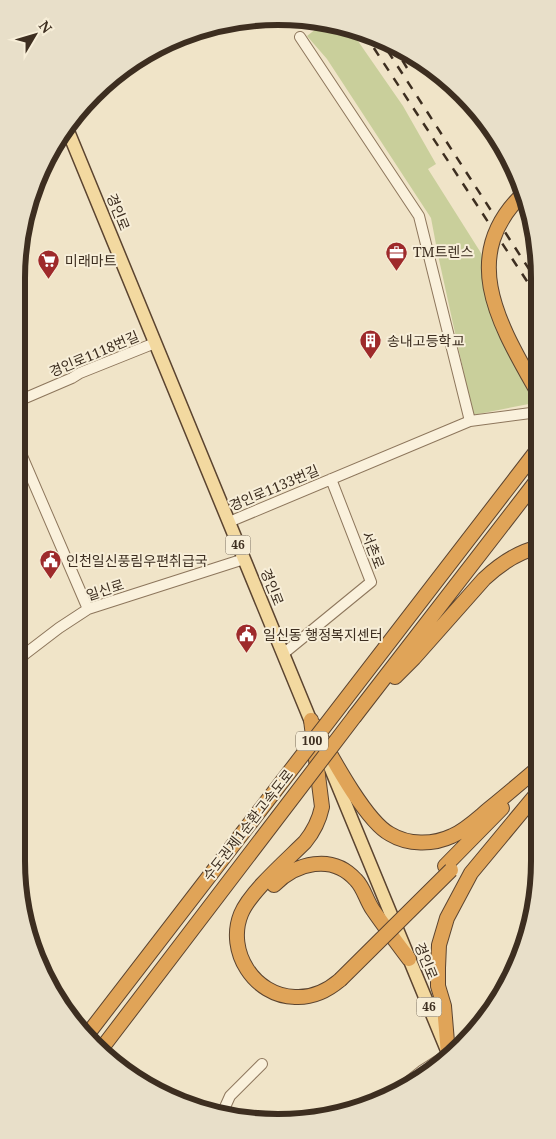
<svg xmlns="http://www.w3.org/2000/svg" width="556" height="1139" font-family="'Noto Serif','Noto Sans KR',serif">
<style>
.green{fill:#c9cf9b}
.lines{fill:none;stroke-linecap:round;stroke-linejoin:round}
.minor-casing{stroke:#8d765c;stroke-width:12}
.major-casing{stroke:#5b4430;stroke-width:15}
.highway-casing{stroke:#5b4430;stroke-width:16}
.minor{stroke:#faf1dc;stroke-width:10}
.major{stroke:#f3d9a0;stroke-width:12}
.highway{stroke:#e0a458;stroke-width:14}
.rail{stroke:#3d2e20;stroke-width:2.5;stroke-dasharray:9 9;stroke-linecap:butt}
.highway-bridge-casing{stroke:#5b4430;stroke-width:16;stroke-linecap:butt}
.highway-bridge{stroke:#e0a458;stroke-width:14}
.labels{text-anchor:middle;stroke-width:4;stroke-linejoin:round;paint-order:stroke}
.shield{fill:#f7eed8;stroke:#756857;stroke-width:1}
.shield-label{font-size:12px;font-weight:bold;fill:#3d2e20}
.street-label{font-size:14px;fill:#3d2e20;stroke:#f7eed8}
.poi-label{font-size:14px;fill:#3d2e20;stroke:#f7eed8;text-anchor:start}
.rim{fill:none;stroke:#3d2e20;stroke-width:6}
</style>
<rect width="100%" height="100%" fill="#f0e4c8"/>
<path class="green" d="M321 25 351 31 403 106 436 164 428 169 481 253 497 330 534 403 473 415 438 255 431 218 327 59 307 36Z"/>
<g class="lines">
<defs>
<path id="minor" d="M300 37 419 216 470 421
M16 402 72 378 80 373 155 343
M16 442 88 609
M229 522 470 421 538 412
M283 654 371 582 331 479
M16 663 25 654 59 628 88 609 244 559
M389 1097 423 1070 445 1056
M221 1116 230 1096 262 1064"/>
<path id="major" d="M68 131 314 729
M324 752 446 1048"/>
<path id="highway" d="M395 677 414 658 484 579C500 564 517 552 539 547
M355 716 538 479
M311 720 322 807C319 821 314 831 305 842 287 860 250 892 241 914 226 951 254 996 295 997 312 998 327 991 340 980
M314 725C329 752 365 821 390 834 408 845 433 845 452 836 466 830 478 818 489 809 506 795 523 781 539 767
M445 866 502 808
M274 885C296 863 332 853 356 880 364 888 366 900 373 910 384 926 397 943 409 959
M448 1054 444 1006 438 986V968L439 945 447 918 471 873 539 791"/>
</defs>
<use href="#minor" class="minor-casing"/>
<use href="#major" class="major-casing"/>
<use href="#highway" class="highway-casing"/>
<use href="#minor" class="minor"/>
<use href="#major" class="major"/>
<use href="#highway" class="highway"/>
<path class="rail" d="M364 33 538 298
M378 36 538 283
M393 45 407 68"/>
<defs>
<path id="highway-bridge" d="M524 193C456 257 501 327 538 393
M340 980 451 870
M87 1035 538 449
M102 1048 355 716"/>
</defs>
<use href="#highway-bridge" class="highway-bridge-casing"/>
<use href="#highway-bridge" class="highway-bridge"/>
</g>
<defs>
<symbol id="office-pin" viewBox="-11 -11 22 30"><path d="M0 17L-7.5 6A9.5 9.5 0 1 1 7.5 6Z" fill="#9e2a2b" stroke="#f7eed8"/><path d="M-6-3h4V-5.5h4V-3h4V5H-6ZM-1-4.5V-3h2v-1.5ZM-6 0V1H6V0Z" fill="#fff"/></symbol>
<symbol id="supermarket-pin" viewBox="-11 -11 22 30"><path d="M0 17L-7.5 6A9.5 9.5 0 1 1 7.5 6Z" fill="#9e2a2b" stroke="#f7eed8"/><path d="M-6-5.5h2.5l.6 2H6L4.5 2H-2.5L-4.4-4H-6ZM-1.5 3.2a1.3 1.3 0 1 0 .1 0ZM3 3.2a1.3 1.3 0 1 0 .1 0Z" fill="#fff"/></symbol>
<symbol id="building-pin" viewBox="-11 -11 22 30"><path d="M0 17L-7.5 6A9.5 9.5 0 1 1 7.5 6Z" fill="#9e2a2b" stroke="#f7eed8"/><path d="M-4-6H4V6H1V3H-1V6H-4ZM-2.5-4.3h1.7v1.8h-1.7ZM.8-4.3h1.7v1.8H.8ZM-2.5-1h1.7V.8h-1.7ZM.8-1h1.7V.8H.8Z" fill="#fff"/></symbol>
<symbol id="civic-pin" viewBox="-11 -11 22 30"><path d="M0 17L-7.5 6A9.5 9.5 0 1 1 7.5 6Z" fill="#9e2a2b" stroke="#f7eed8"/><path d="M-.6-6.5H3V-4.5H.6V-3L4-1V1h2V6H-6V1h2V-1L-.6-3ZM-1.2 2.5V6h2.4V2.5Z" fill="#fff"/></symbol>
</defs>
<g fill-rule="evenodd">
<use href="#office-pin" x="384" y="240" width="25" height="34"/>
<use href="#supermarket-pin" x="36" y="248" width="25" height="34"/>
<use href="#building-pin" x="358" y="328" width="25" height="34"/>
<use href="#civic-pin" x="38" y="548" width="25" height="34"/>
<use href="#civic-pin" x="234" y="622" width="25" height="34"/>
</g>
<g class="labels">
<g class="shield">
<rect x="225.5" y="535.5" width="25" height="19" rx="4"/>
<rect x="296" y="731.5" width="32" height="19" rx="4"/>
<rect x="416.5" y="997.5" width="25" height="19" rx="4"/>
</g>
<g class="shield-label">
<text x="238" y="549">46</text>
<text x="312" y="745">100</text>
<text x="429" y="1011">46</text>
</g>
<g class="street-label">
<text transform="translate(118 212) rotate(68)" y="5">경인로</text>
<text transform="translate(94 354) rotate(-23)" y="5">경인로1118번길</text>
<text transform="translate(274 488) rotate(-23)" y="5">경인로1133번길</text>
<text transform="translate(373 550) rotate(69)" y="5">서촌로</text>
<text transform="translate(272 587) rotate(68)" y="5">경인로</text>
<text transform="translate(105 590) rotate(-18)" y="5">일신로</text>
<text transform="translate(248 825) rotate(-52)" y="5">수도권제1순환고속도로</text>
<text transform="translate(426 961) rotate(68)" y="5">경인로</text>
</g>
<g class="poi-label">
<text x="413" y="257">TM트렌스</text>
<text x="65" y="266">미래마트</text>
<text x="387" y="346">송내고등학교</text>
<text x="66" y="566">인천일신풍림우편취급국</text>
<text x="263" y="640">일신동 행정복지센터</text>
</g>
</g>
<path d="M0 0H556V1139H0ZM278 25H278A253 253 0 0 1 531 278V861A253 253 0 0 1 278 1114H278A253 253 0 0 1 25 861V278A253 253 0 0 1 278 25Z" fill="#e8dfc9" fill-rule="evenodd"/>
<path class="rim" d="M278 25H278A253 253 0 0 1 531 278V861A253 253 0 0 1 278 1114H278A253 253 0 0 1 25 861V278A253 253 0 0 1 278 25Z"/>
<g transform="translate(35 35) rotate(52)" stroke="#f7eed8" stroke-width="4" paint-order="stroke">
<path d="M0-4L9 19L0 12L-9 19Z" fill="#3d2e20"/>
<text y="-8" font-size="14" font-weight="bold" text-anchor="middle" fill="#3d2e20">N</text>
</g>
</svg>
